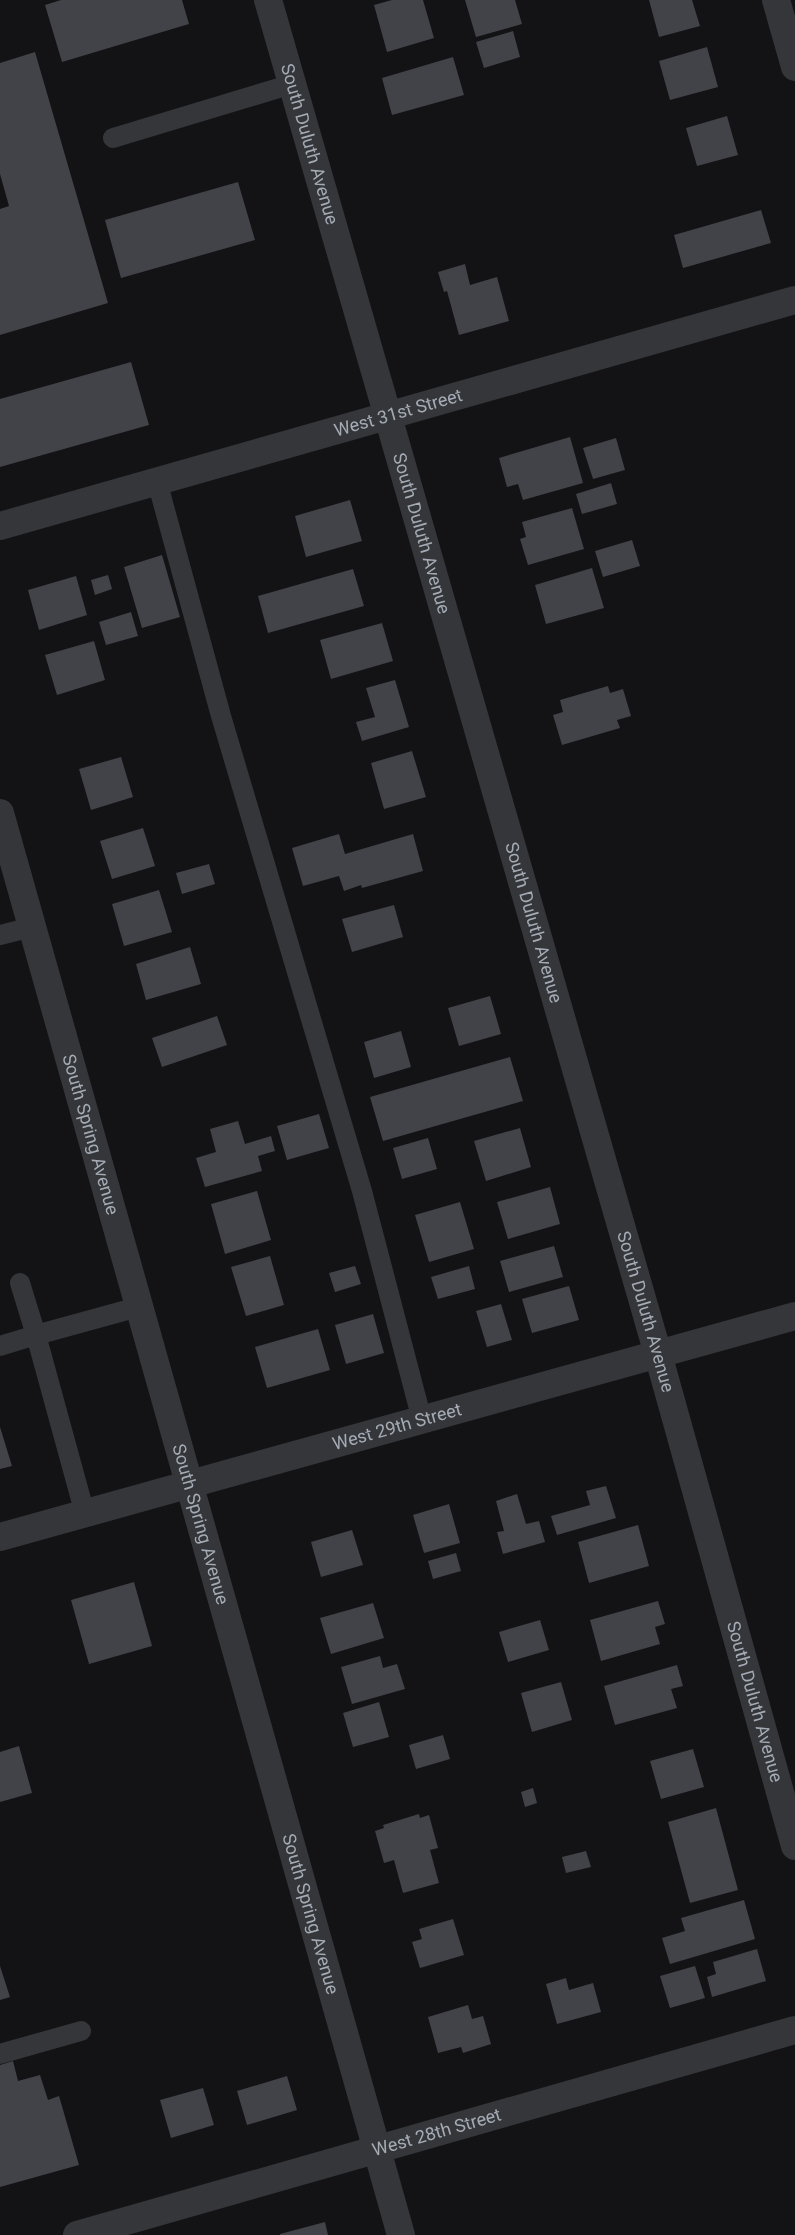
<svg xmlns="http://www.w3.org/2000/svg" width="795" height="2235" font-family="Roboto,sans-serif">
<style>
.building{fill:#424348}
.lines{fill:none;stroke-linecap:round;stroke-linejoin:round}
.service{stroke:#34363a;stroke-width:20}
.minor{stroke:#34363a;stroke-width:28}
.labels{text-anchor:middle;stroke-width:5;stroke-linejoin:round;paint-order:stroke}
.street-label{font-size:18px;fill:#a5abb5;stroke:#0e0e10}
</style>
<rect width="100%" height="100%" fill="#131315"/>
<path class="building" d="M61 0H182L189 24 62 62 45 5Z
M392 0H423L434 38 387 52 374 5Z
M465 0H515L522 24 476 37Z
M649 0H692L700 26 659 37Z
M513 31 520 57 484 68 476 42Z
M707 47 718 87 670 100 659 61Z
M35 52 108 303 0 335V209L9 206 0 174V63Z
M453 57 464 95 392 115 382 78Z
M727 116 738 155 697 166 686 128Z
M238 182 255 240 121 278 105 220Z
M761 210 771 243 683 268 674 235Z
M465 264 470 285 497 277 509 321 459 335 447 291 444 292 438 272Z
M131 362 149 425 0 467V399Z
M570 437 583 483 523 500 518 484 507 487 499 458Z
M616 438 625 470 593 479 583 448Z
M611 483 617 504 582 514 576 494Z
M350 500 362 541 306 557 295 516Z
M572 508 584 549 528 565 520 539 526 537 522 522Z
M632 540 640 566 603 577 595 551Z
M162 555 180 617 142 628 124 567Z
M592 568 604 608 546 624 535 585Z
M353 569 364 606 268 633 258 596Z
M108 575 112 589 95 595 91 580Z
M76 576 87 615 39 630 28 590Z
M131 612 138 636 106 645 99 622Z
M382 623 393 661 331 679 320 640Z
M94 641 105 680 57 695 45 655Z
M395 680 409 727 362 741 356 722 375 717 366 688Z
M608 686 610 693 623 689 631 716 617 720 620 728 562 745 553 715 563 712 560 700Z
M412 751 426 797 384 809 371 763Z
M121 757 133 797 91 810 79 769Z
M143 828 155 866 112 879 100 841Z
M339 834 345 854 413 834 423 871 362 888 361 885 344 891 339 876 303 886 292 848Z
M209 864 215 884 182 894 176 873Z
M159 890 172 932 124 946 112 904Z
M394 905 403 937 352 952 342 919Z
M190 947 201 984 146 1000 136 964Z
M490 996 501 1034 459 1046 448 1008Z
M217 1016 227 1045 162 1067 152 1038Z
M401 1031 411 1067 374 1078 364 1042Z
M510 1057 523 1101 383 1141 370 1097Z
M319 1114 329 1148 287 1160 277 1126Z
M238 1121 245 1144 271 1136 275 1151 258 1156 262 1171 205 1187 196 1158 216 1152 210 1129Z
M520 1128 531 1167 486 1181 474 1141Z
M428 1138 437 1169 402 1179 393 1148Z
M550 1187 560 1224 508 1239 497 1202Z
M257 1191 271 1240 225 1254 211 1204Z
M460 1202 474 1249 429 1262 415 1215Z
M554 1246 563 1277 509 1292 500 1261Z
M270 1256 284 1305 246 1316 231 1267Z
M355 1266 361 1284 335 1292 329 1273Z
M469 1266 475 1289 438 1299 431 1277Z
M569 1286 579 1320 532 1333 522 1299Z
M501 1304 512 1340 487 1347 476 1311Z
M373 1314 384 1353 346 1364 335 1325Z
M318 1329 330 1370 267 1388 255 1347Z
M0 1427 12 1466 0 1469Z
M606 1486 616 1518 557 1535 551 1516 590 1505 586 1491Z
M517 1494 526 1524 539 1521 545 1542 503 1554 497 1532 504 1531 496 1501Z
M449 1504 460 1543 424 1553 413 1515Z
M638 1525 649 1566 589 1583 578 1542Z
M352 1530 363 1565 321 1577 311 1542Z
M456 1553 461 1571 433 1579 428 1561Z
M134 1582 152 1646 89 1664 71 1600Z
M658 1601 665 1624 655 1627 660 1644 601 1661 590 1620Z
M373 1603 384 1638 331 1654 320 1618Z
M540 1620 549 1650 508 1662 499 1632Z
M380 1656 383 1668 397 1664 405 1689 352 1704 341 1667Z
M677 1665 683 1686 671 1689 677 1708 615 1725 604 1686Z
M561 1682 572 1720 532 1732 521 1693Z
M379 1702 389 1737 353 1747 343 1713Z
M443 1735 450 1759 416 1769 409 1745Z
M19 1746 32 1793 0 1802V1752Z
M693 1749 704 1787 661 1799 650 1761Z
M533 1788 537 1803 525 1807 521 1792Z
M716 1808 738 1890 690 1903 668 1822Z
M419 1814 420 1818 429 1815 438 1848 430 1850 439 1883 403 1893 394 1860 384 1863 375 1831 384 1828 383 1825Z
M586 1851 591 1867 566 1873 562 1857Z
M744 1900 755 1939 670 1964 662 1938 685 1931 681 1918Z
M453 1919 464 1955 420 1968 412 1942 422 1939 419 1929Z
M757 1949 766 1981 712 1997 707 1977 716 1974 713 1962Z
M0 1966 10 1997 0 2000Z
M695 1966 705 1998 670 2008 660 1976Z
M566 1978 569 1990 593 1983 601 2012 557 2024 546 1984Z
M468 2005 472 2019 483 2016 491 2044 463 2053 461 2047 438 2053 428 2017Z
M13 2061 18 2081 40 2075 48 2100 59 2096 79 2165 0 2187V2065Z
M287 2076 297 2110 247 2125 237 2091Z
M203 2088 214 2125 171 2138 160 2100Z
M325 2222 328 2235H280V2234Z"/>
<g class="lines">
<path class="service" d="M113 138 292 84
M157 481 221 716 362 1191 422 1420
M0 935 32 927
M20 1283 36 1335 138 1307
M0 1346 36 1335 85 1514
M0 2054 81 2031"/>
<g class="minor">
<path id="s1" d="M268 0 658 1354 795 1846"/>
<path d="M776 0 795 67"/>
<path id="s2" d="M0 526 795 300"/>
<path id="s3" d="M0 813 401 2235"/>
<path id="s4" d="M0 1537 795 1316"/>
<path id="s5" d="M77 2235 795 2030"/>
</g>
</g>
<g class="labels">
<g class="street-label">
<text dy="6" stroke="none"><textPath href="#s1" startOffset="150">South Duluth Avenue</textPath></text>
<text dy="6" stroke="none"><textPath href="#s2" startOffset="414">West 31st Street</textPath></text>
<text dy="6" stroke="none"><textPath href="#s1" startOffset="555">South Duluth Avenue</textPath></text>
<text dy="6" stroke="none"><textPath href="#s1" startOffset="960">South Duluth Avenue</textPath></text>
<text dy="6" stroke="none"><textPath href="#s3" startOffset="334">South Spring Avenue</textPath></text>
<text dy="6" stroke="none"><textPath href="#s1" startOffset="1365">South Duluth Avenue</textPath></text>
<text dy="6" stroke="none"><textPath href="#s4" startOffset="412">West 29th Street</textPath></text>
<text dy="6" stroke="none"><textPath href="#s3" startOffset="739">South Spring Avenue</textPath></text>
<text dy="6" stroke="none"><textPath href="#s1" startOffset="1770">South Duluth Avenue</textPath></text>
<text dy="6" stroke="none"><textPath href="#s3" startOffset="1144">South Spring Avenue</textPath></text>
<text dy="6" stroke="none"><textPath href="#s5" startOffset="374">West 28th Street</textPath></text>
</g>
</g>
</svg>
